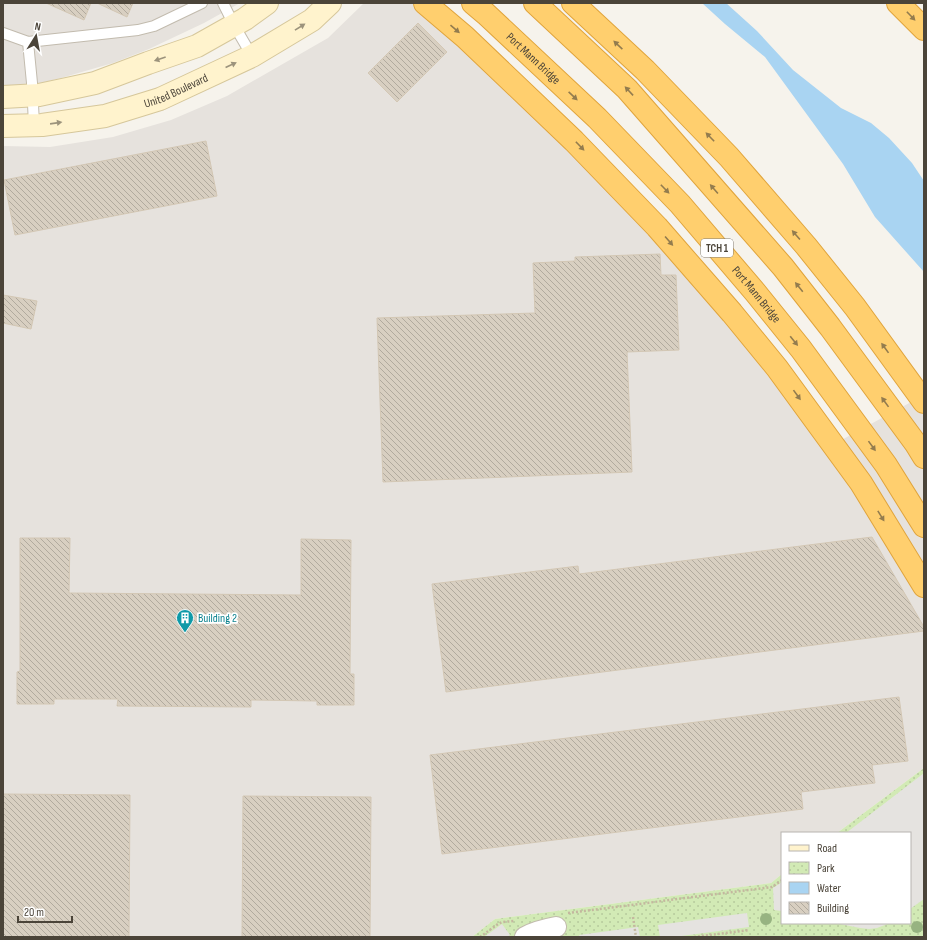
<svg xmlns="http://www.w3.org/2000/svg" width="927" height="940" font-family="'Sofia Sans Condensed',sans-serif">
<style>
.industrial{fill:#e6e2dd}
.park{fill:url(#park-dots)}
.parking{fill:#e5e3e0}
.water{fill:#a9d4f2}
.building{fill:url(#building-back-hatch);stroke:#d3c7b4}
.lines{fill:none;stroke-linecap:round;stroke-linejoin:round}
.lane-casing{stroke:#c2bbae;stroke-width:12}
.street-casing{stroke:#c2bbae;stroke-width:22}
.secondary-casing{stroke:#d6c79b;stroke-width:24}
.highway-casing{stroke:#e0a43c;stroke-width:24}
.path{stroke:#c4b79f;stroke-width:2.5;stroke-dasharray:2 2;stroke-linecap:butt}
.lane{stroke:#fff;stroke-width:10}
.street{stroke:#fff;stroke-width:20}
.secondary{stroke:#fff3cd;stroke-width:22}
.highway{stroke:#ffcf6e;stroke-width:22}
.tree{fill:#97b381}
.oneway{fill:#937c4e}
.oneway2{fill:#9c937c}
.labels{text-anchor:middle;stroke-width:3.5;stroke-linejoin:round;paint-order:stroke}
.shield{fill:#fff;stroke:#817c74;stroke-width:1}
.shield-label{font-size:11px;font-weight:bold;fill:#4b4439}
.street-label{font-size:12px;fill:#4b4439;stroke:#fff}
.culture-label{font-size:12px;fill:#0d838f;stroke:#fff;text-anchor:start}
</style>
<defs>
<pattern id="park-dots" width="8" height="8" patternUnits="userSpaceOnUse"><rect width="8" height="8" fill="#d2eab5"/><path d="M2 2h.1M6 6h.1" fill="none" stroke="#b6ca9c" stroke-width="1.8" stroke-linecap="round"/></pattern>
<pattern id="building-back-hatch" width="6" height="6" patternUnits="userSpaceOnUse"><rect width="6" height="6" fill="#d8cfc1"/><path d="M-1 5l2 2M0 0l6 6M5-1l2 2" fill="none" stroke="#b1aa9e"/></pattern>
</defs>
<rect width="100%" height="100%" fill="#f6f3ec"/>
<path class="industrial" d="M3 3H240L204 23 149 49 113 63 61 78 37 84 13 86H3Z
M364 3H419L643 216 825 449 924 395V768L837 833H782V874L771 883 495 919 472 937H3V146L50 147 113 137 171 120 227 96 328 38Z"/>
<path class="park" d="M924 768V937H472L495 919 771 883 782 874V923H910V833H837Z"/>
<path class="parking" d="M924 773V899L910 909V833H846Z
M782 882V911L774 910 773 888Z
M747 913 749 927 674 937H660L658 925Z
M835 923H890L877 928 869 929 860 928Z
M502 924 510 935 507 937H484Z
M638 927 640 937H580L579 935Z"/>
<path class="water" d="M702 3H726L757 31 793 70 841 108 871 123 889 138 912 163 924 181V272L875 217 843 164 765 57 725 24Z"/>
<path class="building" d="M46 3H91L84 20Z
M97 3H133L127 17Z
M418 23 447 52 397 102 368 73Z
M206 141 217 196 15 235 4 180Z
M660 254 661 275H676L679 350 627 352 632 472 383 482 377 318 535 313 533 263 575 261V257Z
M3 295 37 301 31 329 3 323Z
M872 537 924 627V631L446 692 432 584 578 566 579 574Z
M20 538H70L69 593 301 595V539L351 540 350 674H354V705H317V701L251 700V707L117 706 118 699H54V704H17V672L20 671Z
M899 697 908 761 872 765 875 783 801 792 803 809 442 854 430 755Z
M3 794 130 795 129 937H3Z
M243 796 371 797 370 937H242Z"/>
<g class="lines">
<defs>
<path id="lane" d="M223 3 234 25 252 56
M3 33 28 42 32 83 34 125
M28 42 138 30 154 26 202 3"/>
<path id="street" d="M525 937C535 931 545 929 556 927"/>
<g id="secondary">
<path d="M3 97 39 95 95 83 148 63 197 46 245 19 267 3"/>
<path id="s1" d="M3 126 42 125 105 116 160 99 252 56 312 20 330 3"/>
</g>
<g id="highway">
<path d="M425 3 465 37 574 141 657 227 732 313 777 368 861 483 924 586"/>
<path id="s2" d="M473 3 486 14 597 118 680 204 755 292 801 349 886 465 924 526"/>
<path d="M535 3 627 89 783 267 830 327 916 444 924 457"/>
<path d="M573 3 645 70 729 157 806 246 855 307 924 402"/>
<path d="M898 3 924 29"/>
</g>
</defs>
<use href="#lane" class="lane-casing"/>
<use href="#street" class="street-casing"/>
<use href="#secondary" class="secondary-casing"/>
<use href="#highway" class="highway-casing"/>
<path class="path" d="M568 913 772 887 782 880
M633 917 636 937
M480 937 498 924 502 922 514 921
M694 937 749 930"/>
<use href="#lane" class="lane"/>
<use href="#street" class="street"/>
<use href="#secondary" class="secondary"/>
<use href="#highway" class="highway"/>
</g>
<g class="tree">
<circle cx="766" cy="919" r="6"/>
<circle cx="917" cy="927" r="6"/>
</g>
<defs><path id="oneway-solid" d="M-6-.8H1V-3.2L6.5 0L1 3.2V.8H-6Z"/></defs>
<g class="oneway">
<use href="#oneway-solid" transform="translate(911 16) rotate(46)"/>
<use href="#oneway-solid" transform="translate(455 29) rotate(41)"/>
<use href="#oneway-solid" transform="translate(618 45) rotate(-137)"/>
<use href="#oneway-solid" transform="translate(629 91) rotate(-133)"/>
<use href="#oneway-solid" transform="translate(573 96) rotate(43)"/>
<use href="#oneway-solid" transform="translate(710 137) rotate(-134)"/>
<use href="#oneway-solid" transform="translate(580 146) rotate(46)"/>
<use href="#oneway-solid" transform="translate(665 189) rotate(46)"/>
<use href="#oneway-solid" transform="translate(714 189) rotate(-131)"/>
<use href="#oneway-solid" transform="translate(796 235) rotate(-131)"/>
<use href="#oneway-solid" transform="translate(669 241) rotate(49)"/>
<use href="#oneway-solid" transform="translate(799 287) rotate(-129)"/>
<use href="#oneway-solid" transform="translate(794 341) rotate(51)"/>
<use href="#oneway-solid" transform="translate(885 348) rotate(-126)"/>
<use href="#oneway-solid" transform="translate(797 395) rotate(54)"/>
<use href="#oneway-solid" transform="translate(885 402) rotate(-126)"/>
<use href="#oneway-solid" transform="translate(872 446) rotate(54)"/>
<use href="#oneway-solid" transform="translate(881 516) rotate(58)"/>
</g>
<g class="oneway2">
<use href="#oneway-solid" transform="translate(300 27) rotate(-32)"/>
<use href="#oneway-solid" transform="translate(160 59) rotate(161)"/>
<use href="#oneway-solid" transform="translate(231 65) rotate(-25)"/>
<use href="#oneway-solid" transform="translate(56 123) rotate(-8)"/>
</g>
<defs>
<symbol id="building-pin" viewBox="-11 -11 22 30"><path d="M0 17L-7.5 6A9.5 9.5 0 1 1 7.5 6Z" fill="#0f9aa8" stroke="#fff"/><path d="M-4-6H4V6H1V3H-1V6H-4ZM-2.5-4.3h1.7v1.8h-1.7ZM.8-4.3h1.7v1.8H.8ZM-2.5-1h1.7V.8h-1.7ZM.8-1h1.7V.8H.8Z" fill="#fff"/></symbol>
</defs>
<g fill-rule="evenodd">
<use href="#building-pin" x="175" y="608" width="20" height="27"/>
</g>
<g class="labels">
<rect class="shield" x="701" y="239" width="32" height="18" rx="3"/>
<g class="shield-label">
<text x="717" y="252">TCH 1</text>
</g>
<g class="street-label">
<text dy="4" stroke="none"><textPath href="#s2" startOffset="82">Port Mann Bridge</textPath></text>
<text dy="4" stroke="none"><textPath href="#s1" startOffset="178">United Boulevard</textPath></text>
<text dy="4" stroke="none"><textPath href="#s2" startOffset="407">Port Mann Bridge</textPath></text>
</g>
<g class="culture-label">
<text x="198" y="622">Building 2</text>
</g>
</g>
<rect width="927" height="940" fill="none" stroke="#4b4439" stroke-width="8"/>
<rect x="781" y="832" width="130" height="92" fill="#ffffff" stroke="#b7b4b0"/>
<rect x="789" y="845" width="20" height="6" fill="#fff3cd" stroke="#b7b4b0"/>
<text x="817" y="852" font-size="12" fill="#4b4439">Road</text>
<rect x="789" y="862" width="20" height="12" fill="url(#park-dots)" stroke="#b7b4b0"/>
<text x="817" y="872" font-size="12" fill="#4b4439">Park</text>
<rect x="789" y="882" width="20" height="12" fill="#a9d4f2" stroke="#b7b4b0"/>
<text x="817" y="892" font-size="12" fill="#4b4439">Water</text>
<rect x="789" y="902" width="20" height="12" fill="url(#building-back-hatch)" stroke="#b7b4b0"/>
<text x="817" y="912" font-size="12" fill="#4b4439">Building</text>
<g transform="translate(36 36) rotate(11)" stroke="#ffffff" stroke-width="3" paint-order="stroke">
<path d="M0-3L7 15L0 10L-7 15Z" fill="#4b4439"/>
<text y="-6" font-size="11" font-weight="bold" text-anchor="middle" fill="#4b4439">N</text>
</g>
<path d="M18 916v6h54v-6" fill="none" stroke="#4b4439" stroke-width="2"/>
<text x="24" y="916" font-size="12" fill="#4b4439" stroke="#ffffff" stroke-width="3" paint-order="stroke">20 m</text>
</svg>
